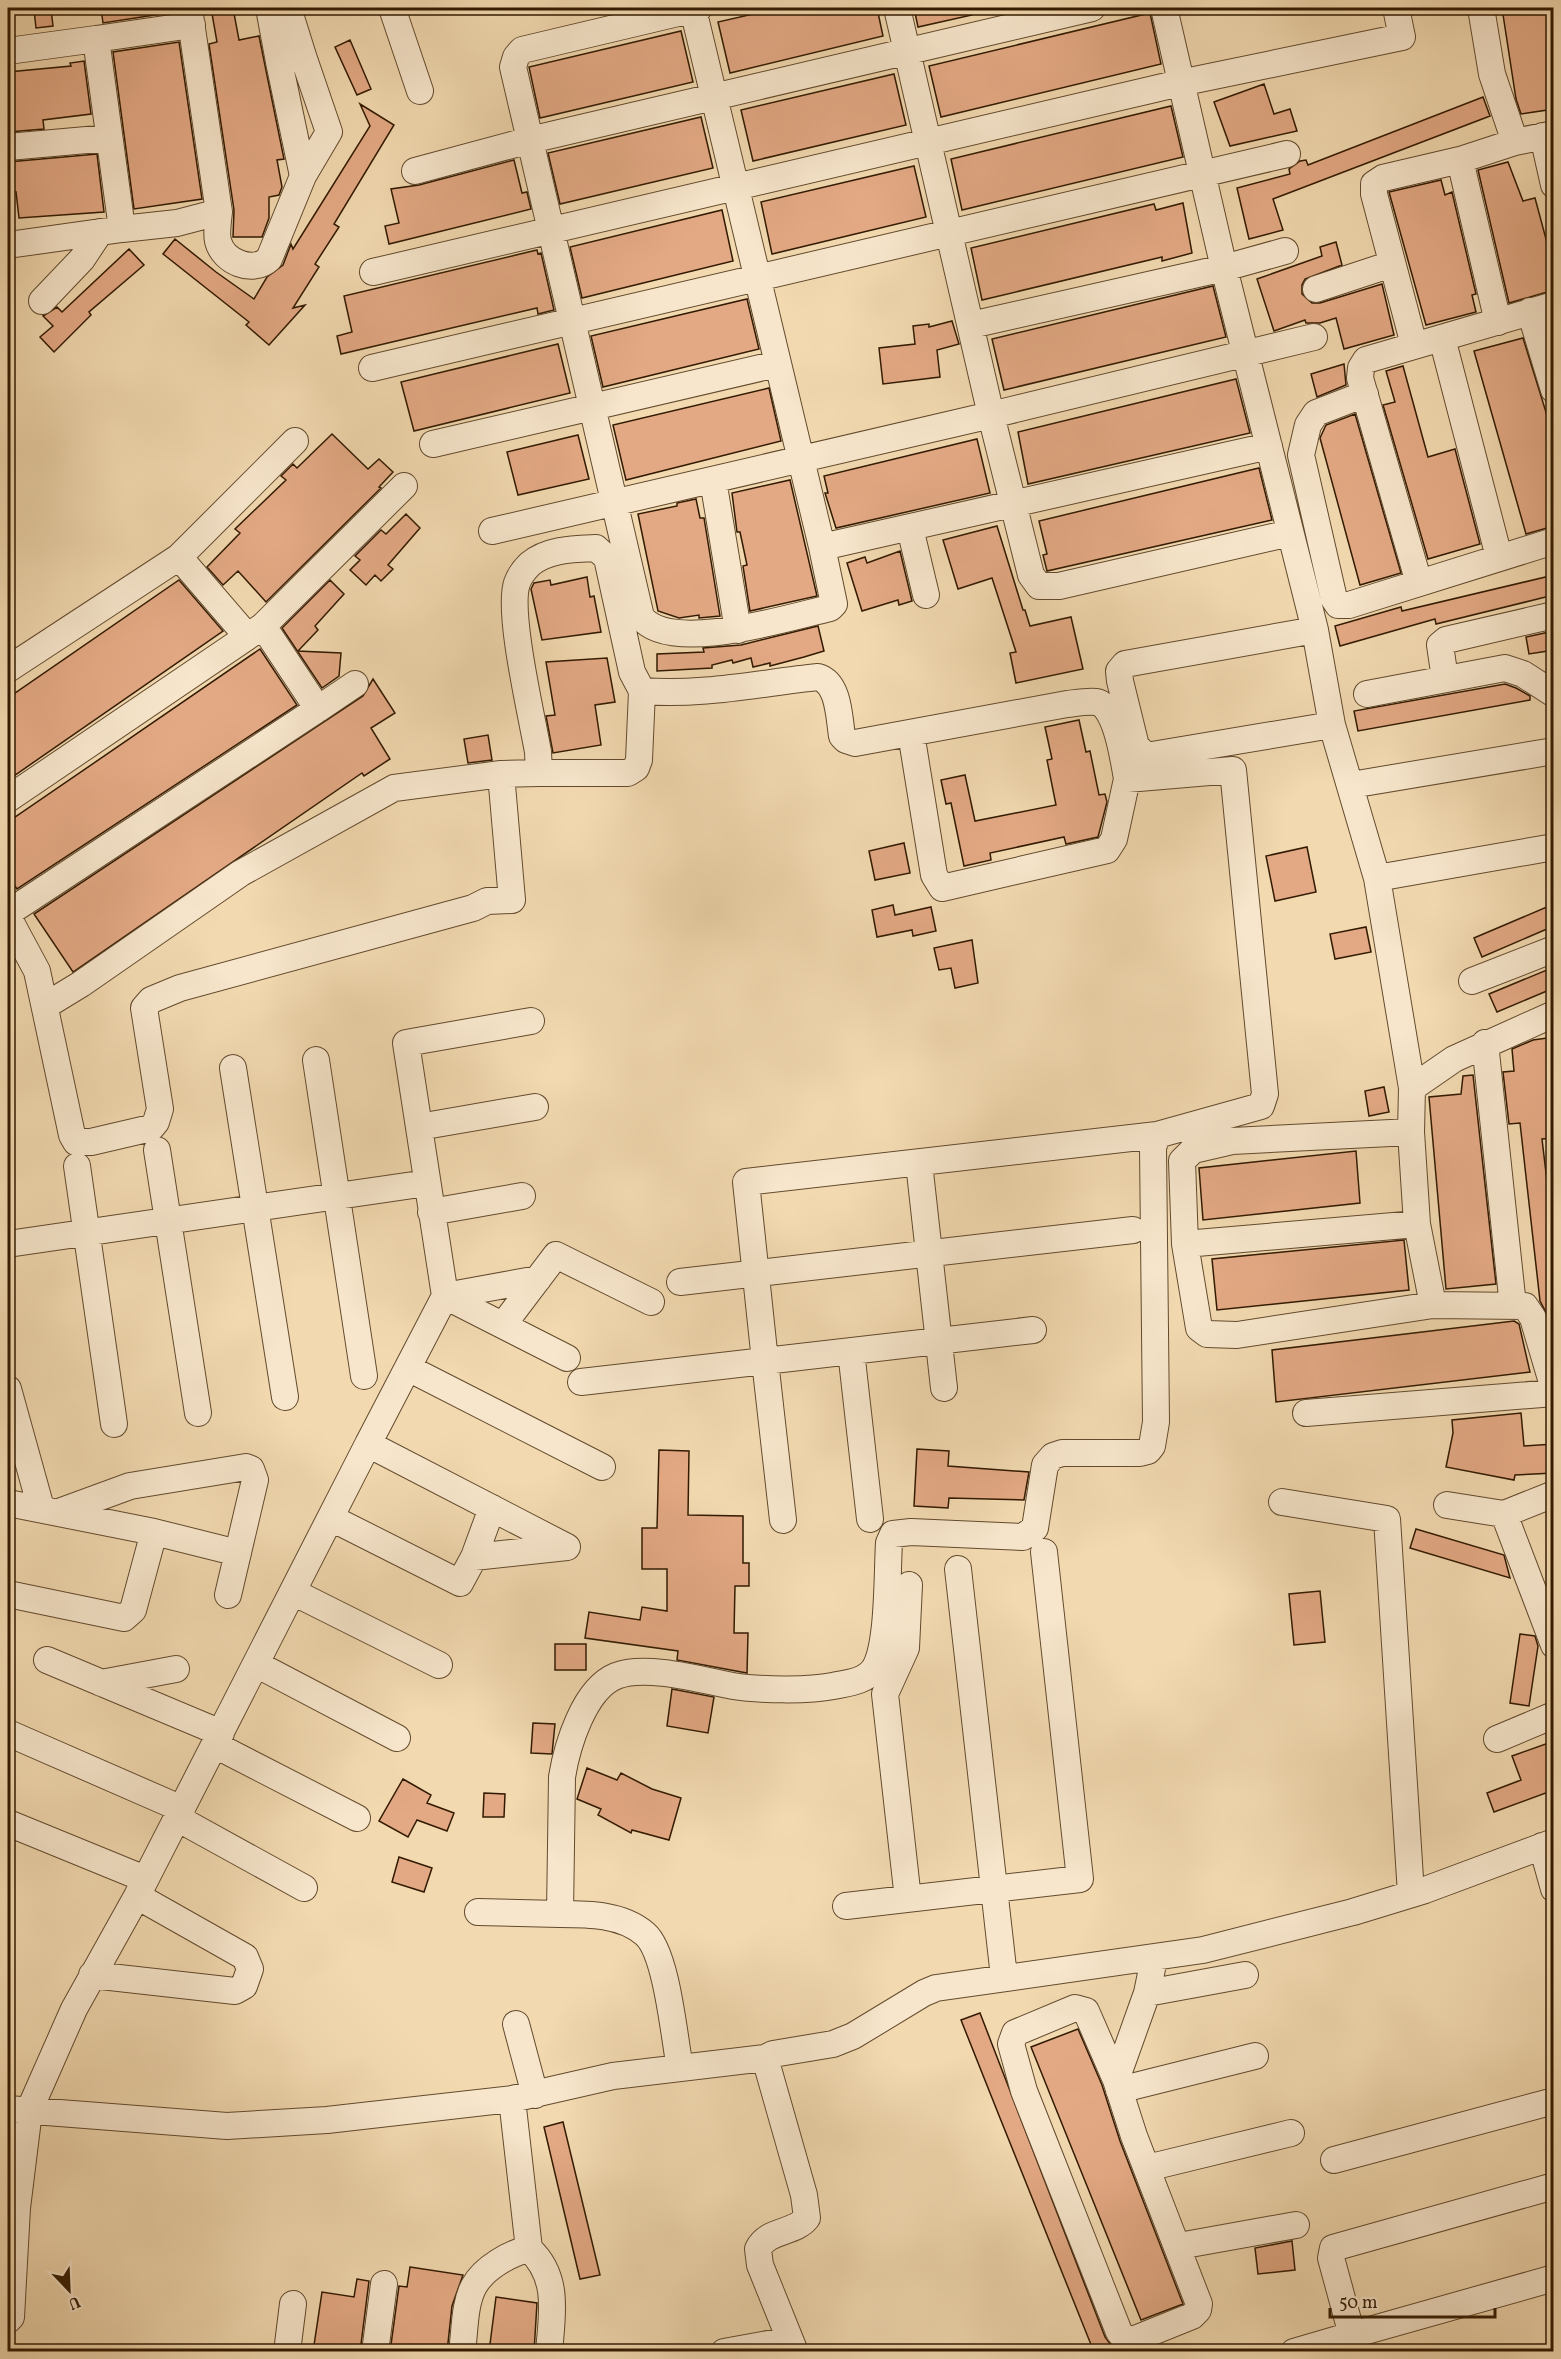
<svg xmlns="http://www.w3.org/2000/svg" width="1561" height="2359" font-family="Vollkorn,serif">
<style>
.building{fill:#e3a984;stroke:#321a01;stroke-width:1.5}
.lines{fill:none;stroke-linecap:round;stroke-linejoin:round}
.minor-casing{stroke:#624a2d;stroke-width:28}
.minor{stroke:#f7e6cc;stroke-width:26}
</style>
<rect width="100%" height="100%" fill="#f2d9b0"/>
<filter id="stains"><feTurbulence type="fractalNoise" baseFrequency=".00333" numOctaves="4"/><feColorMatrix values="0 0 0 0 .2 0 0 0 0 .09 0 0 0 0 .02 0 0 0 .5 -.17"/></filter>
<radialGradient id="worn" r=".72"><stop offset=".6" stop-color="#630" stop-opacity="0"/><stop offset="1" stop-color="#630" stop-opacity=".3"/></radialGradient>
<path class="building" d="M101 8H174V12L103 23Z
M211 8H233L239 40 259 36 284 159 277 160 282 187 279 195 269 197V218L262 237H233L234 210 209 44 217 42Z
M779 8H877L883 36 730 73 718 22Z
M914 8H971L972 15 918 27Z
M1502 8H1554V109L1521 114 1516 99Z
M51 9 53 26 36 28 34 10Z
M1150 13 1161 64 941 117 929 66Z
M681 31 693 82 540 118 529 67Z
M350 40 371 89 357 95 335 47Z
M179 42 202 199 134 209 113 52Z
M84 61 91 114 43 120 44 129 8 132V72L71 66 70 63Z
M894 74 906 125 753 161 741 110Z
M1264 84 1274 114 1290 109 1297 131 1230 146 1214 102Z
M1483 97 1490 116 1273 199 1283 230 1249 239 1237 188 1290 174 1289 169 1300 161 1306 160 1308 165Z
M360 104 394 125 334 224 339 227 315 264 319 267 293 308 305 305 269 345 246 325 249 322 163 254 175 239 216 272 254 299 267 277 283 265 291 244 293 249 370 126Z
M1171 106 1183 157 962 210 951 159Z
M701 117 713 168 560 204 548 153Z
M97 154 104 212 19 218 16 192 8 194V162Z
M514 160 522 193 527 192 531 209 389 244 385 226 399 223 391 189 419 185Z
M1508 162 1523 201 1535 198 1554 269V290L1509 303 1478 170Z
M914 166 926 217 772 254 761 202Z
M1441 180 1445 195 1452 192 1476 294 1472 295 1476 312 1426 325 1389 192Z
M1183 203 1192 253 1162 261V257L982 300 971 248 1154 204 1156 210Z
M722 210 733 261 582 298 570 247Z
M1336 242 1342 265 1305 279 1302 285V294L1312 303H1320L1382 284 1394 335 1344 349 1336 318 1320 323H1306L1305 320 1274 331 1257 279 1322 256 1320 247Z
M129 249 144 265 89 312 91 315 54 352 40 337 53 326 43 316 57 307 62 312Z
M537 250 538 254 541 253 554 310 538 314 537 308 341 354 337 336 352 332 344 296Z
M1213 286 1226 337 1004 390 992 339Z
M747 299 759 349 603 387 591 336Z
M952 321 959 344 937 350 940 377 883 384 879 348 915 344 913 326 929 324V327Z
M1523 338 1554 438V526L1526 534 1474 351Z
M558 344 570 393 414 431 401 382Z
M1344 364 1346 385 1317 397 1311 374Z
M1403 366 1428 457 1455 449 1480 544 1428 559 1383 405 1395 402 1386 371Z
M1236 379 1250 433 1028 484 1018 432Z
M769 388 781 441 626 480 613 425Z
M1355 414 1401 573 1360 585 1320 438 1326 425Z
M332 434 368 469 379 459 393 472 379 487 381 488 266 602 238 571 223 585 207 567 240 533 235 529 286 480 281 476 293 464 297 468Z
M578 435 589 479 518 495 507 452Z
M977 439 990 493 836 528 825 493H828L824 476Z
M1259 468 1272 520 1047 571 1043 555 1047 554 1039 521Z
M790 480 817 596 750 611 743 566 747 565 740 532H737L732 493Z
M696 499 700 518H704L720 616 699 618V615L679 618 658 611 638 514 677 506V503Z
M406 514 420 528 388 565 393 569 381 581 375 575 366 585 350 570 360 560 355 556 381 530 386 534Z
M997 526 1023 610H1025L1030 626 1071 617 1083 669 1016 683 1010 653 1016 652 992 578 958 589 943 540Z
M900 551 912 601 899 605 898 600 862 611 847 563 865 557 867 563Z
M1554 575V595L1436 624 1435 619 1340 646 1335 626 1401 607 1402 611Z
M587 577 590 597 594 596 601 632 542 640 531 589 534 583 550 580 551 585Z
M179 580 223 631 8 780V698Z
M330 580 344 594 315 626 318 630 298 651 341 653 339 676 322 688 282 628Z
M818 626 824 651 804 657 770 666V663L753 667 751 658 733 663 732 660 712 665V668L657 671V654L704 652 703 648 741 645Z
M1554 631V650L1529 654 1526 637Z
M260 649 297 705 17 889 8 876V822Z
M607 658 615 702 595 705 601 745 553 753 546 716 555 715 546 662Z
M373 679 395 713 371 728 390 759 364 776 362 773 73 972 34 914 363 696Z
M1505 684 1516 688 1530 696V700L1358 731 1354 711Z
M1079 720 1086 752 1090 751 1099 795 1105 794 1107 802 1098 837 1066 844 1064 837 990 853 991 860 964 866 951 803 946 804 941 780 965 775 975 821 1056 805 1047 760 1052 759 1045 727Z
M488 735 492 760 468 763 464 739Z
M904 843 910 873 875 880 869 851Z
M1307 847 1316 892 1275 901 1266 856Z
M1554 904V926L1482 957 1474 938Z
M893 905 895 915 931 907 936 931 913 936 912 930 877 937 872 910Z
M1366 927 1371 952 1335 959 1330 934Z
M972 940 978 983 955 988 951 968 939 970 934 948Z
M1554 967V988L1497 1012 1489 994Z
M1554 1037V1138L1542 1139 1554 1241V1316H1548L1540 1301 1520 1123 1509 1124 1503 1072 1514 1071 1512 1049 1533 1040Z
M1473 1075 1496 1284 1446 1289 1429 1097 1461 1094 1463 1076Z
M1384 1087 1389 1112 1369 1116 1365 1091Z
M1356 1151 1360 1203 1203 1220 1199 1168Z
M1404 1240 1409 1290 1217 1310 1212 1259Z
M1514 1321 1519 1324 1530 1372 1276 1402 1272 1350Z
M1521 1413 1524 1446 1554 1444V1473L1515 1475 1514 1480 1446 1467 1453 1433 1452 1420Z
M917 1449 949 1451 948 1466 1029 1472 1024 1500 949 1498 948 1508 914 1506Z
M659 1450 689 1451 688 1515 743 1516V1563H749V1586H735L734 1633H748L747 1673 677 1660 678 1651 585 1638 589 1612 640 1620 642 1607 667 1611V1569H642V1528H657Z
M1416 1529 1504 1555 1510 1578 1410 1548Z
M1320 1591 1325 1642 1294 1645 1289 1594Z
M1520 1634 1535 1636 1538 1646 1529 1706 1510 1703Z
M555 1644H586V1670H555Z
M672 1689 714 1697 708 1733 667 1726Z
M533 1723 555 1724 552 1754 531 1753Z
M1554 1741V1790L1494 1812 1487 1793 1521 1780 1512 1756Z
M587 1768 617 1780 621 1773 652 1789 681 1798 669 1840 632 1830 631 1833 598 1815 601 1809 577 1799Z
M403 1779 431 1795 427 1803 454 1813 447 1831 417 1820 408 1837 379 1821Z
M484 1793 505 1794 504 1817H483Z
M399 1857 432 1868 424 1892 392 1882Z
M980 2013 1105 2337 1116 2352H1094L1000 2118 961 2020Z
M1078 2029 1102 2085 1120 2141 1183 2304 1141 2320 1031 2047Z
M563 2122 600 2275 580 2279 544 2127Z
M1292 2241 1295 2270 1258 2274 1255 2248Z
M410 2267 463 2275 452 2306 447 2352H390L399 2286 407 2287Z
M357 2279 369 2281 360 2352H313L322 2292 354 2297Z
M496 2297 537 2303 534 2352H489Z"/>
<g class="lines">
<defs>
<path id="minor" d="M189 8 219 212C218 221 216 233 218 241 223 262 253 274 269 259L303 176 329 132 303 56 279 62 303 176
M269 8 279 62
M288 8 303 56
M392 8 420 91
M699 8 522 50 516 57 513 67 641 617C670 655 790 617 830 608L834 604 822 547
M897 8 991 415 1314 337
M1164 8 1224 268 1315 630 1332 725 1377 878 1412 1088 1411 1132 1417 1224 1433 1305
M1481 8 1492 74 1515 142
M693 9 822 547 1269 446
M8 51 96 39
M1543 136 1554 185
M8 147 109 138
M1460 160 1498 322
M415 171 530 140 1092 8
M122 229 177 223 219 212
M8 245 122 229 96 39 192 25
M373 272 1180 83 1402 37 1396 8
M1316 289 1392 264
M42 301 82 259 100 232
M1530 311 1554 390
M971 325 1224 268 1285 251
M1442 338 1499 557
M1414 345 1374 194V184L1383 178 1460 160 1515 142 1554 134
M372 368 1287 154
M1365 394 1316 413 1308 425 1301 455 1334 599 1338 605H1349L1554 541
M433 444 777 364
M713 480 738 630
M910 528 926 595
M492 531 991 415 1031 575 1039 586H1059L1290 533
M179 557 247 636
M1419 583 1360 378 1361 368 1366 360 1554 305
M1315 630 1125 664 1119 671 1120 681 1136 746 1146 756 1332 725
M8 669 179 557 295 441
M1445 679 1440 645 1446 640 1554 615
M1367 694 1505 668 1523 674 1554 694
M318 709 355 684
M911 733 934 875 942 888 1107 850 1114 839 1127 779
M539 773H628L636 768 639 760 642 691
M1351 785 1554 751
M8 799 263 626 404 486
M1377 878 1554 847
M8 913 318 709 263 626
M8 917 37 971 72 1135 76 1142H91L151 1128 156 1122 160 1109 144 1008 151 1000 180 988 473 908 487 901 512 900 501 774
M1472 981 1554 949
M45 1006 81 984 241 873 394 788 501 774 539 773 538 752C532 717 507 612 517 583 519 577 525 569 530 564 548 549 573 549 596 548L607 558 632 672 642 691C701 696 760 683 818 677 839 683 839 717 842 736L846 740 855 743 1067 704C1076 703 1087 701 1096 702 1116 704 1124 762 1127 779L1233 770 1265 1094 1261 1106 1157 1135 1153 1148 1156 1422 1152 1446 1148 1451 1140 1453H1062L1053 1456 1045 1465 1035 1528 1023 1537 911 1532 893 1534 889 1543C887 1573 889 1646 874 1669 865 1682 847 1683 833 1686 809 1691 758 1690 733 1686 702 1680 645 1664 616 1676 584 1689 567 1746 562 1777L560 1914C588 1914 622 1914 645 1934 667 1953 674 2037 680 2068
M531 1021 406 1043 445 1296 538 1279
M1485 1043 1513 1306
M316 1060 364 1376
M233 1068 285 1397
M1412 1088 1454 1059 1554 1014
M419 1127 535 1107
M157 1150 198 1413
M919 1163 944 1388
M77 1166 114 1424
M431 1212 522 1196
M1417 1224 1185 1244 1199 1328 1207 1334 1237 1335 1433 1305 1525 1306 1533 1318 1554 1389
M8 1244 427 1183
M1185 1244 1182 1161 1193 1150 1232 1141 1411 1132
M680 1282 1133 1230
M503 1325 556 1255 651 1302
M1033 1330 765 1361 746 1182 1157 1135
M851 1351 870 1519
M408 1368 602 1467
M581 1382 765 1361 783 1520
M8 1389 41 1508
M1306 1413 1554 1393
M368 1444 445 1296 567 1358
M1282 1502 1387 1519 1411 1894
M8 1503 154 1532 238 1553
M1447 1505 1504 1514 1554 1494
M59 1512 130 1486 246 1467 251 1469 255 1480 228 1595
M1504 1514 1554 1645
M331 1518 460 1583 474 1557 492 1508
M474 1557 567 1547
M958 1569 1004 1977
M293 1592 439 1665
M8 1594 124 1618 133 1610 154 1532
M47 1660 221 1733
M256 1664 397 1738
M101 1683 176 1669
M8 1733 182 1809
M1497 1739 1554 1715
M215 1745 357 1818
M177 1818 304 1888
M8 1823 145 1879
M1542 1846 1554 1889
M908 1899 885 1694 906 1648 909 1585
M846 1906 1080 1879 1044 1552
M478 1912 560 1914
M92 1975 235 1991 244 1986 250 1969 245 1957 137 1896
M1147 1993 1245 1975
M1075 2008 1086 2011 1116 2080 1134 2136 1199 2304 1198 2310 1192 2316 1130 2341 1125 2339 1119 2332 1024 2091 1011 2044 1015 2033Z
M516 2024 535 2095
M765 2058 804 2195 807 2218C794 2234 768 2229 758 2249L760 2265 795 2352
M1116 2080 1147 1993 1154 1959
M1119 2090 1255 2056
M512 2099 529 2249C560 2277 552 2315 549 2352
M8 2109 227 2126 327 2120 512 2099 613 2076 765 2058 773 2054 833 2044 853 2036 924 1993 936 1988 1203 1950 1353 1912 1425 1890 1554 1842
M1334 2160 1554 2101
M1147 2168 1291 2133
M1554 2186 1333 2248 1331 2258 1352 2335 1554 2278
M1179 2246 1296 2225
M8 2320 11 2317 17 2208 29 2111 74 2009 137 1896 368 1444 567 1547
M287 2352 293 2304
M375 2352 384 2284
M462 2352C465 2331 464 2304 474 2286 484 2268 510 2253 529 2249
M724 2352 790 2340
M1294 2352 1352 2335 1356 2351"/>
</defs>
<use href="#minor" class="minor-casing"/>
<use href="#minor" class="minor"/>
</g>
<rect width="1561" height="2359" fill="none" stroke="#f2d9b0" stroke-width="30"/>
<rect x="9" y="9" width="1543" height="2341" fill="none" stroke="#321a01" stroke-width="3"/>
<rect x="15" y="15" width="1531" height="2329" fill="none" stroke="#321a01" stroke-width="1.5"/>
<g transform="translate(69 2290) rotate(157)" stroke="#f7e6cc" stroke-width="4.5" paint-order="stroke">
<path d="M0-4.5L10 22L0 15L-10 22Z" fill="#321a01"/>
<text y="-9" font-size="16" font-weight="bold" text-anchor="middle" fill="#321a01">U</text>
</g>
<path d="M1330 2308v9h165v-9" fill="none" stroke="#321a01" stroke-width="3"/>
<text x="1339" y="2308" font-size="18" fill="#321a01" stroke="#f7e6cc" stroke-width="4.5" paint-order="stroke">50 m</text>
<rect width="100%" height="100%" filter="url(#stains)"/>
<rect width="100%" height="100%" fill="url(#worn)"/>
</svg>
